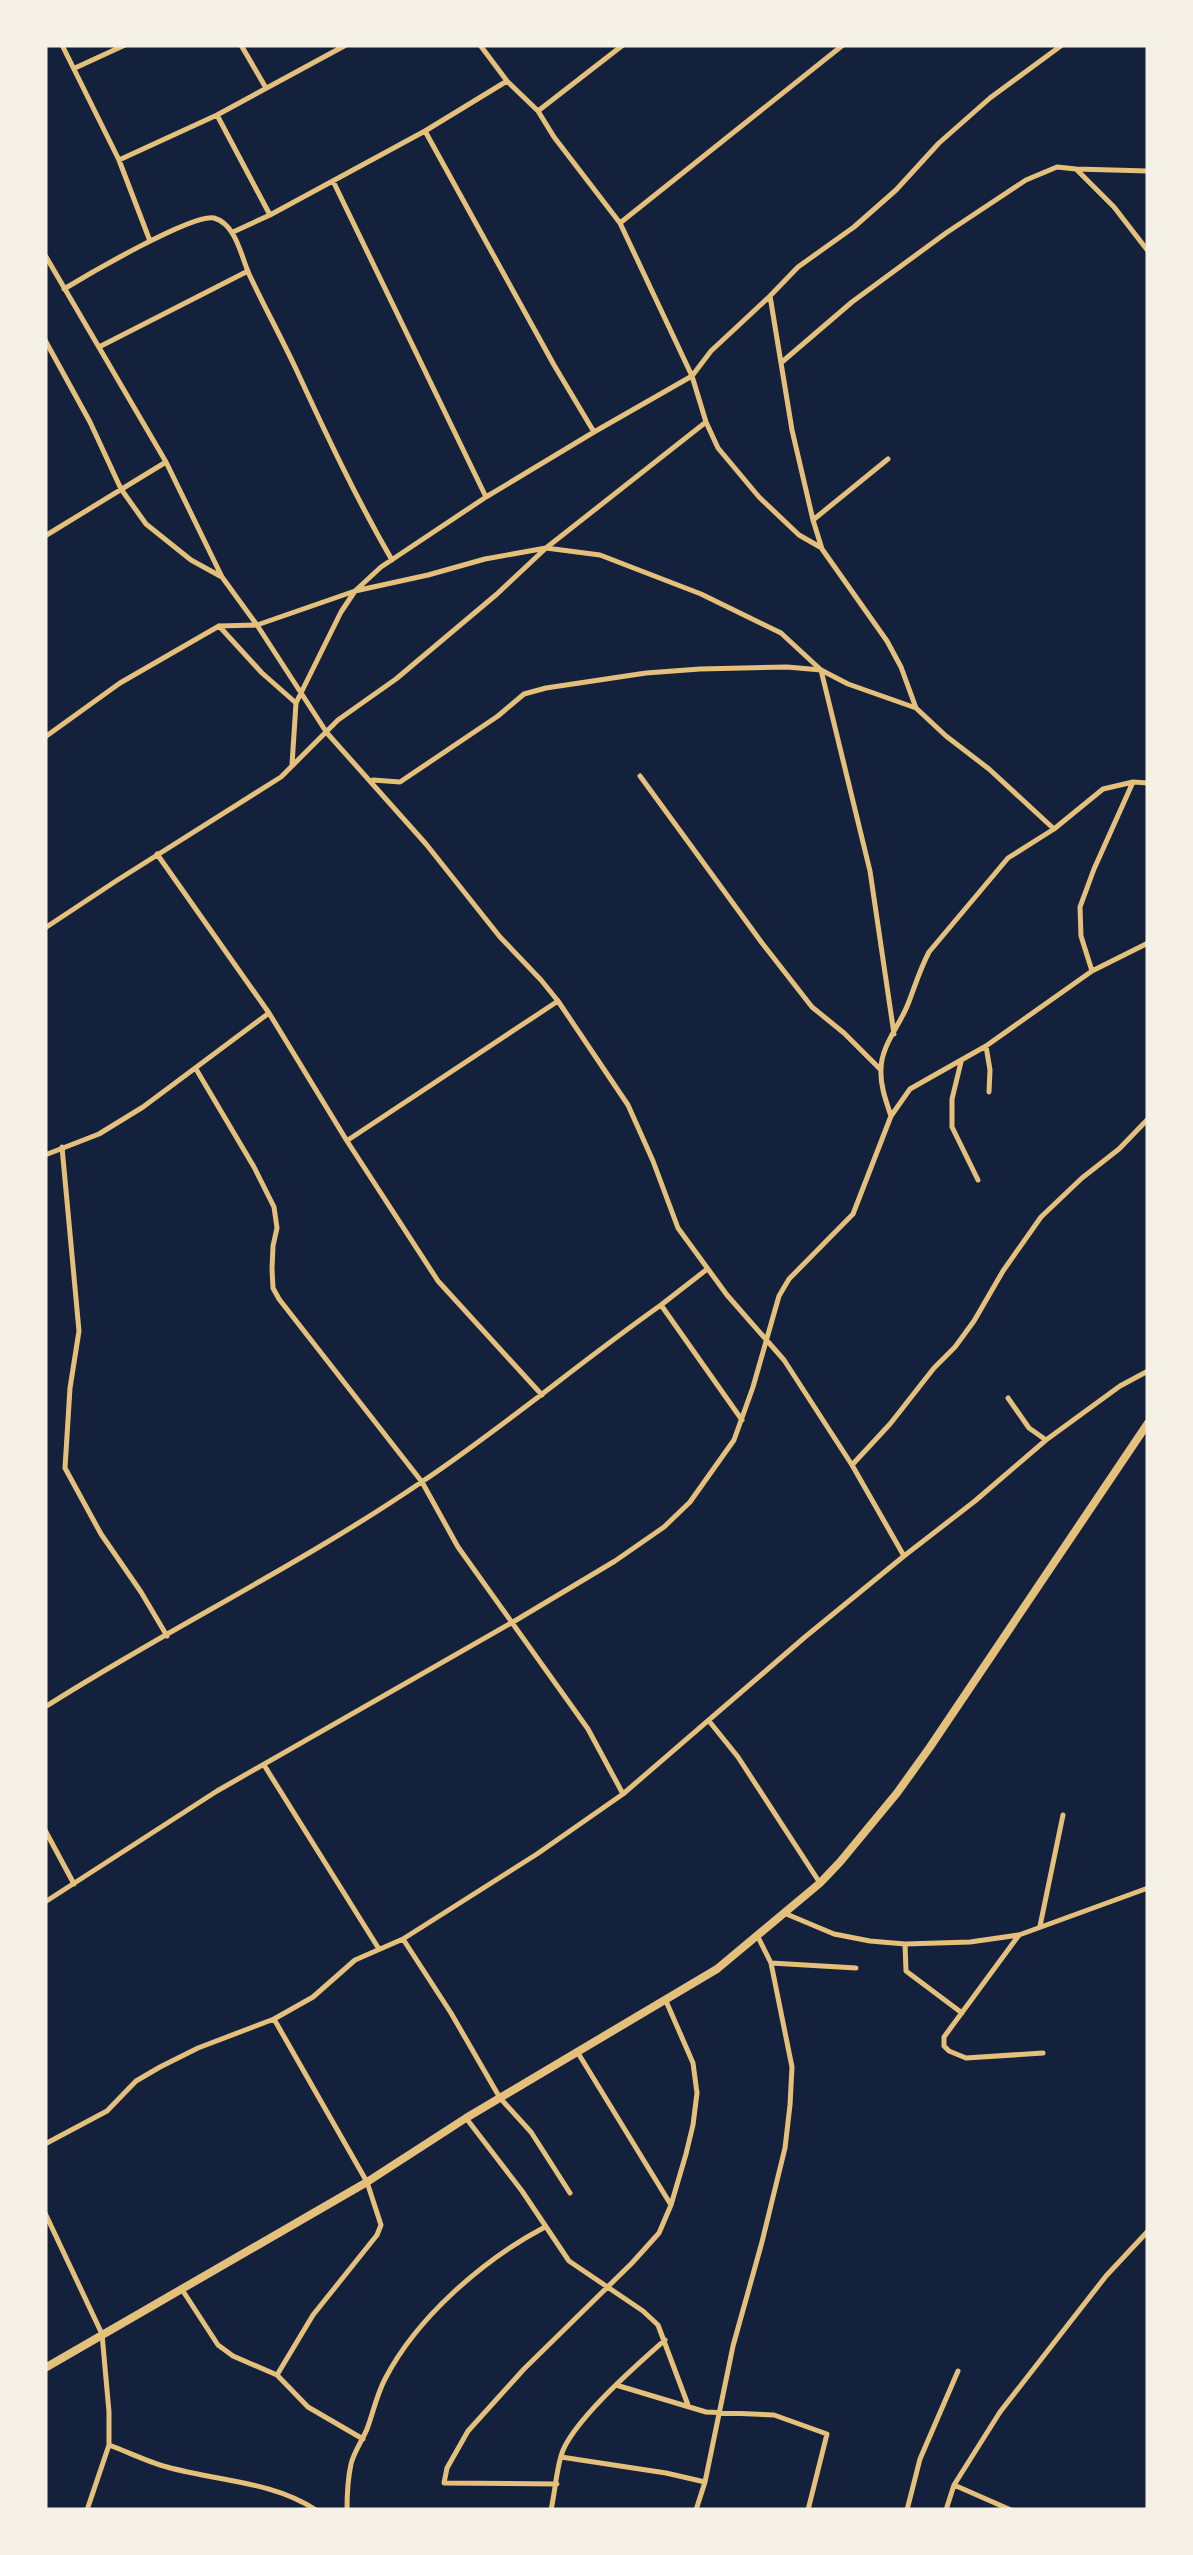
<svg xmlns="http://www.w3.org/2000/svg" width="1193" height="2555" font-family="Quicksand,sans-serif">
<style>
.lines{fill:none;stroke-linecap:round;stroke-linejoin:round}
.minor{stroke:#e5c07b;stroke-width:5}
.primary{stroke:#e5c07b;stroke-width:8}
</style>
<rect width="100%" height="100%" fill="#14213d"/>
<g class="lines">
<path class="minor" d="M62 45 119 160 150 241
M241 45 266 88
M480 45 507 81 538 111 554 137 620 223 692 376 706 422 718 448 759 497 799 535 820 547
M75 68 125 45
M538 111 623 45
M217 115 270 215 425 131 507 81
M425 131 554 365 594 432
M119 160 217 115 346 45
M1076 169 1148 171
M333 181 486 497
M620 223 843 45
M233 232 270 215
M45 255 166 462 222 577 257 625 327 733 426 844 500 937 541 980 558 1001 628 1105 653 1161 678 1228 727 1295 784 1360 852 1465 904 1556
M64 289C87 275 193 213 214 218 236 224 241 256 249 274 264 306 281 337 296 369 326 434 356 498 392 560
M45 340 90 422 121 489 146 524 191 560 220 576
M99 347 248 271
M782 362 852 302 946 233 1026 180 1057 167 1076 169 1114 207 1148 251
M813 520 888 459
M45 536 166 462
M219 626 262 673 296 703
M916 708 901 667 887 641 822 549 813 520 792 430 770 296 798 267 854 227 896 190 939 143 990 98 1062 45
M45 737 120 683 219 626 257 625 355 591 381 567 486 497 594 432 692 376 711 351 770 296
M292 765 296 703 341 612 355 591 428 575 485 559 546 548 600 555 701 594 781 633 821 670 870 871 894 1034
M640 776 762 943 812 1007 844 1033 881 1070
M373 780 400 782 498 716 524 694 546 688 646 673 700 669 787 667 821 670 848 684 916 708 946 736 989 769 1054 829
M157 854 269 1013 347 1141 438 1281 542 1395
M45 928 116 881 281 777 338 720 396 679 497 594 546 548 706 422
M1092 971 1081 936 1080 907 1094 869 1133 782
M986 1046 990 1070 989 1092
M961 1062 952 1099V1127L978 1180
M196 1069 254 1167 274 1207 277 1228 273 1246 272 1269 273 1288 279 1299 422 1482 458 1547 588 1729 623 1794
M891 1116C886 1101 880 1085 881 1069 881 1046 900 1025 908 1004 915 986 920 969 929 952L1008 858 1054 829 1103 789 1133 782 1148 783
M348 1140 558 1001
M62 1147 79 1331 70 1388 65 1468 101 1534 141 1592 167 1636
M45 1155 99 1134 143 1107 269 1013
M661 1305 706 1270
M1008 1398 1029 1428 1046 1440
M852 1465 890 1424 934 1368 955 1347 974 1321 1003 1271 1041 1217 1082 1178 1119 1149 1148 1119
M45 1707C169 1628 302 1564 423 1481 505 1426 580 1362 661 1305L742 1420
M709 1721 738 1757 820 1883
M264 1765 379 1949
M45 1830 74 1884
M45 1902 217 1791 513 1622 615 1561 664 1527 690 1502 734 1440 753 1387 779 1296 789 1279 853 1214 891 1116 910 1089 986 1046 1092 971 1148 943
M784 1913 834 1934 870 1941 905 1944 970 1942 1019 1935 1148 1888
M1040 1926 1063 1815
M1019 1935 944 2037V2046L949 2051 966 2058 1043 2053
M403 1939 451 2013 500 2098 531 2132 570 2193
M905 1944 906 1971 962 2013
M771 1963 856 1968
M274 2019 367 2182 381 2225 377 2235 313 2315 277 2375
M578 2053 671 2205
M466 2118 522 2191 569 2261 643 2311 658 2325 688 2405
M45 2144 107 2111 136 2081 160 2067 198 2048 274 2019 313 1997 355 1960 403 1939 537 1854 623 1794 805 1637 904 1556 975 1501 1046 1440 1120 1386 1148 1371
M45 2213 102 2334 109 2412V2445C128 2452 148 2462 167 2467 217 2481 272 2481 316 2510
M181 2288 218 2345 233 2356 277 2375 308 2407 363 2439
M616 2385 706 2412 774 2415 827 2434 808 2510
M561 2457 666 2473 705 2482
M557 2484 444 2483 447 2468 468 2431 524 2369 632 2263 659 2233 671 2205 686 2154 693 2125 697 2093 693 2063 666 2001
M954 2485 1011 2510
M87 2510 109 2445
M347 2510C347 2496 348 2478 351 2464 354 2452 362 2441 367 2429 373 2413 377 2394 385 2379 417 2317 484 2259 545 2227
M551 2510C555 2492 556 2473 561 2456 570 2423 638 2364 665 2340
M696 2510 705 2482 733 2346 762 2242 785 2148 790 2105 792 2067 771 1963 757 1935
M907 2510 920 2459 958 2371
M946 2510 954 2485 1000 2412 1106 2276 1148 2231"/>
<path class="primary" d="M45 2368 367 2182 466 2118 717 1969 820 1883 840 1862 897 1793 930 1747 1148 1423"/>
</g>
<rect width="1193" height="2555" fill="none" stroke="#f6f1e7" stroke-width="95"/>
</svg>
